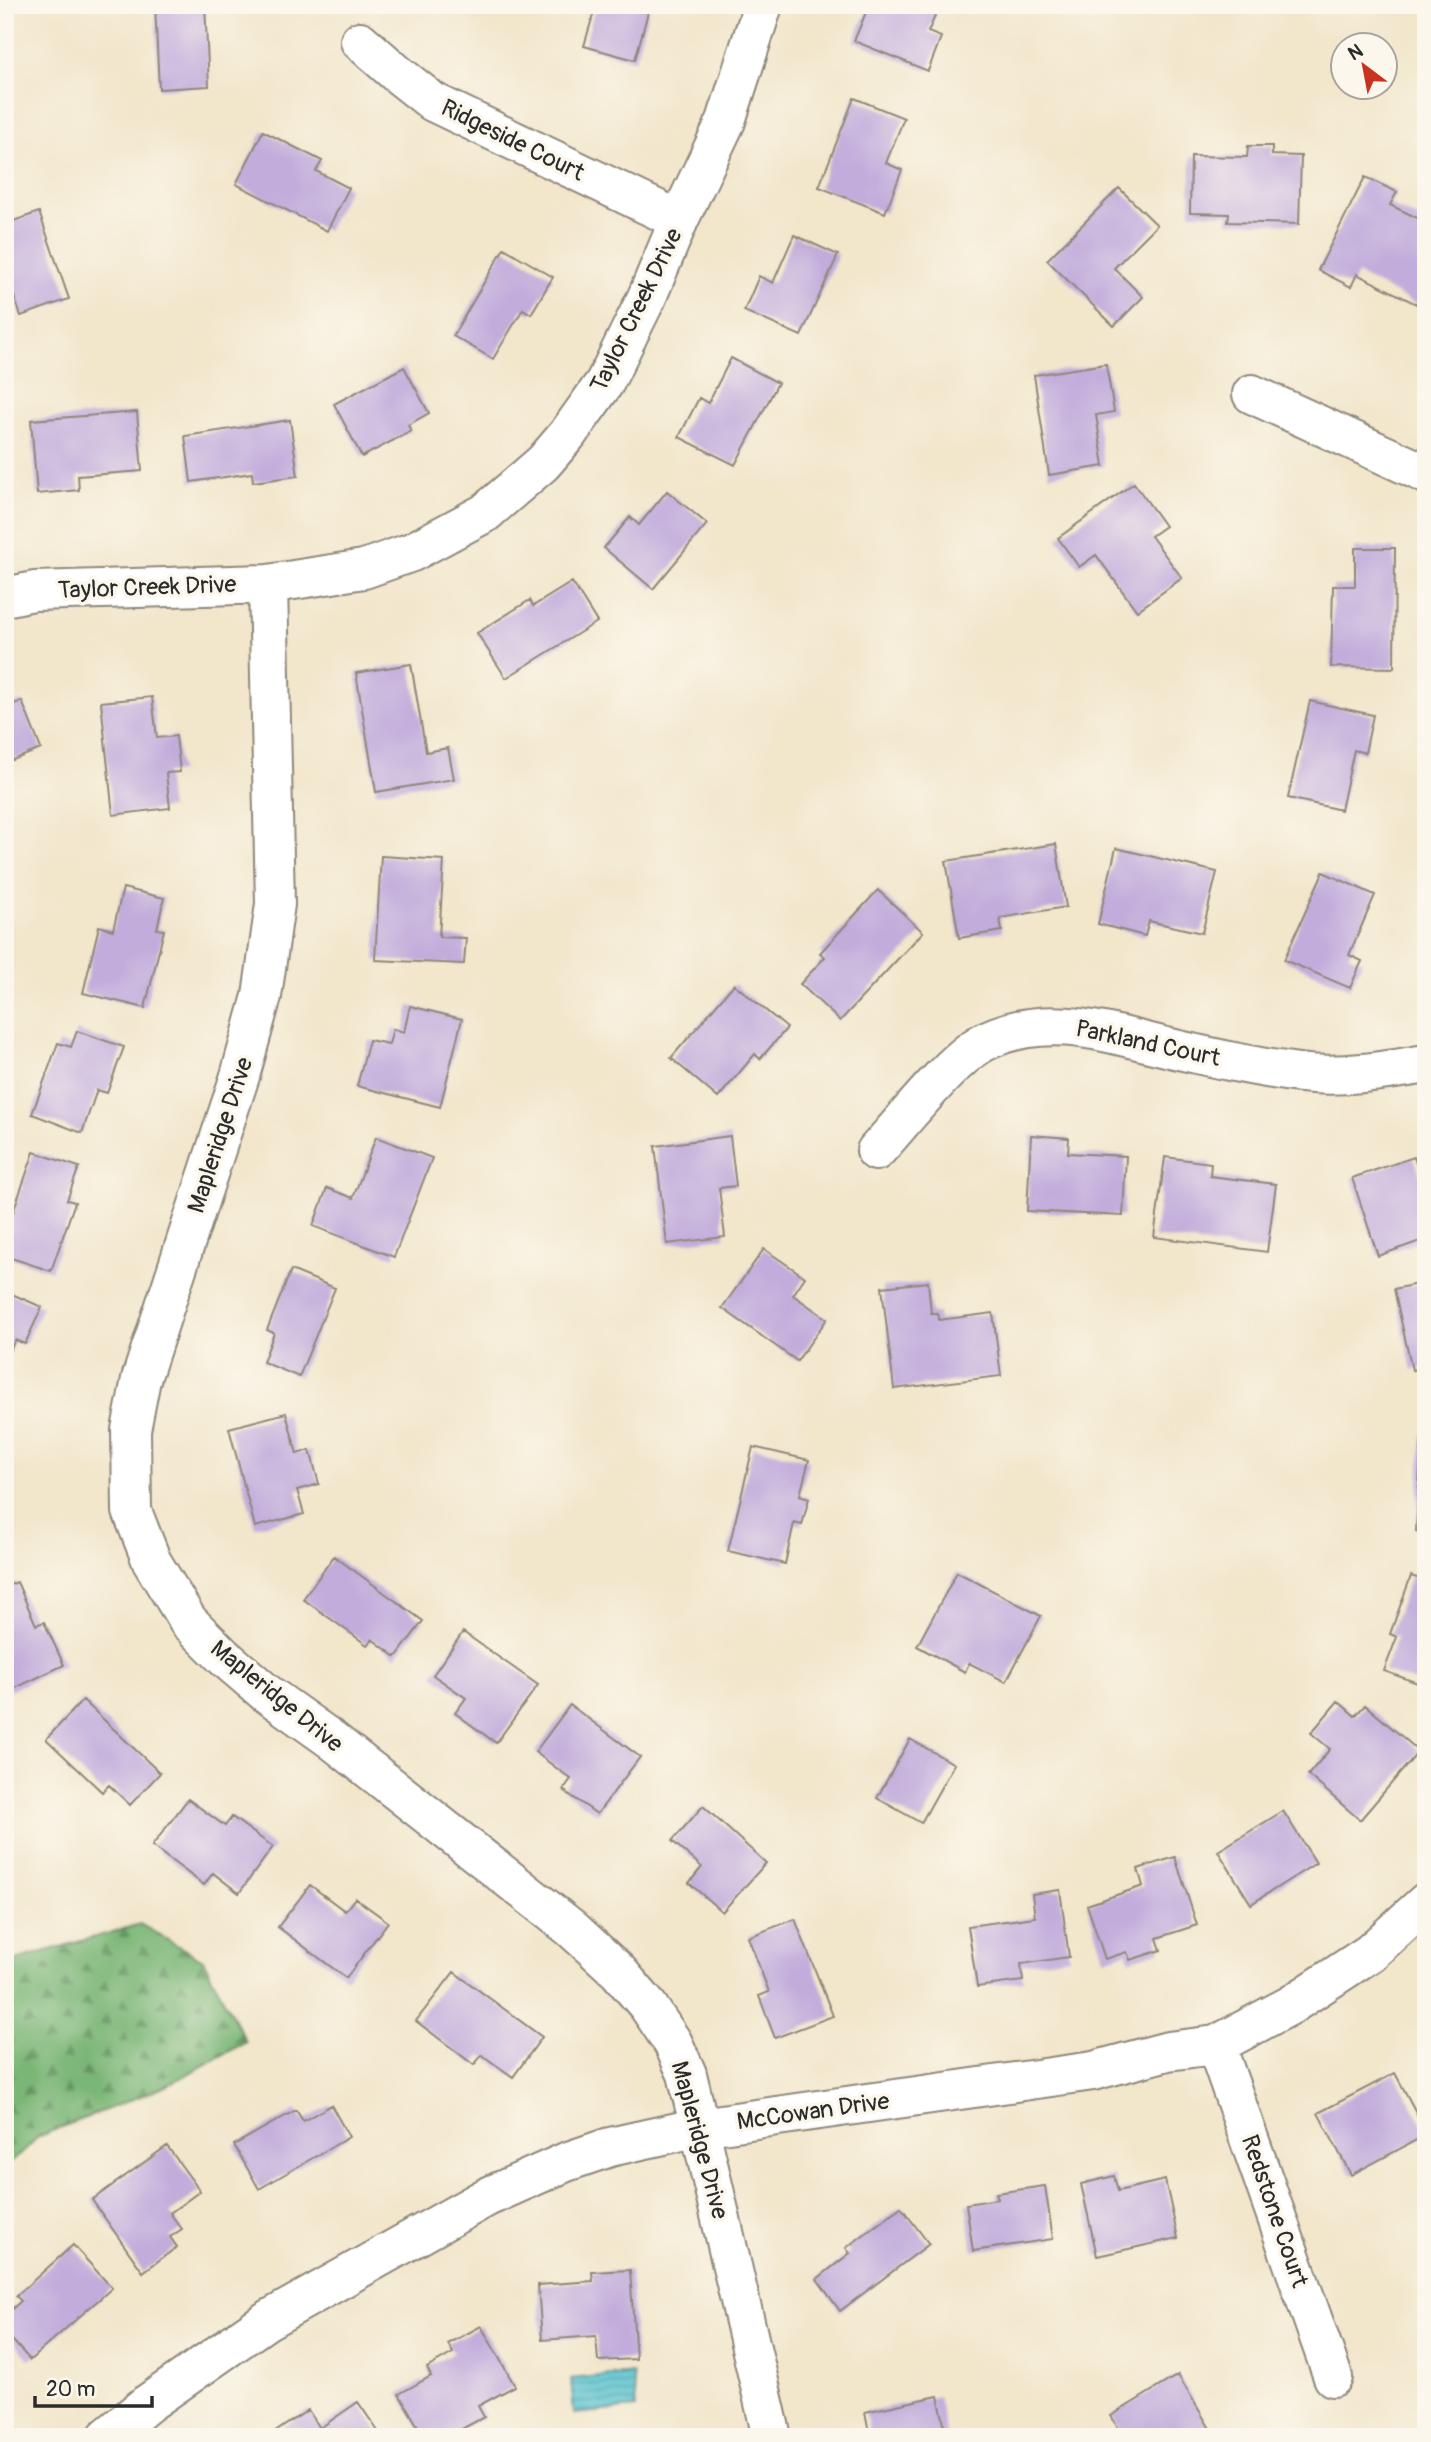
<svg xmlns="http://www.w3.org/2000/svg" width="1431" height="2442" font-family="Pangolin,sans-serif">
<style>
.forest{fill:url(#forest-firs);stroke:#527050;stroke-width:2}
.water{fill:url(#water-rules);stroke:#40767d;stroke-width:2}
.building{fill:#c1acdb}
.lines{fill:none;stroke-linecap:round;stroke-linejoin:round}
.minor-casing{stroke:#8e887b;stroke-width:42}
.minor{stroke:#fff;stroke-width:38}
.labels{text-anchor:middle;stroke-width:7;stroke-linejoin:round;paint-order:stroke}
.street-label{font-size:24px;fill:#2b2b2b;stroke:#fbf7ec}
</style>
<defs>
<pattern id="forest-firs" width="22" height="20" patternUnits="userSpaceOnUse" patternTransform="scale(1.75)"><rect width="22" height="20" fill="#7ab676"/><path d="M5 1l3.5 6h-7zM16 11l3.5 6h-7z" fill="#649461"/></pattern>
<pattern id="water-rules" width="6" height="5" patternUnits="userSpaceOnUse" patternTransform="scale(1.75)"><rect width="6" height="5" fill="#56c2cf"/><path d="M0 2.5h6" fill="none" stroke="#479ea8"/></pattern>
</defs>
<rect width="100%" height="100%" fill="#fbf7ec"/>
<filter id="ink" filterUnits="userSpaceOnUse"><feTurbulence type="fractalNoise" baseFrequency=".0143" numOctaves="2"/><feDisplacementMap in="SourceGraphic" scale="14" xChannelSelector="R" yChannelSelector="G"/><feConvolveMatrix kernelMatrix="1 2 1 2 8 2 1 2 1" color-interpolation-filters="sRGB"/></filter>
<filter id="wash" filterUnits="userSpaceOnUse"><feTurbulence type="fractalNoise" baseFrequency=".00686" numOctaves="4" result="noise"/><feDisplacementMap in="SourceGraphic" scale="28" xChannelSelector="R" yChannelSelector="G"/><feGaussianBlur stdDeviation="1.57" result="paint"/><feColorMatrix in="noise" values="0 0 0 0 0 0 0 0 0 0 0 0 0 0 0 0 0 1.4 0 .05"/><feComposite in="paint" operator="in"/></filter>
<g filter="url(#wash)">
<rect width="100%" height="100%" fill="#f2e6cb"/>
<path class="forest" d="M140 1924 203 1960 246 2042 166 2086 39 2136 5 2169V1963Z"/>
<path class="water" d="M633 2373 636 2408 574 2414 571 2379Z"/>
<g id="blocks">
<path class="building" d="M155 5H205L209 86 159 89Z
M596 5H650L635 60 584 46Z
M869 5H940L928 32 941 37 928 71 854 41Z
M854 98 904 118 886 163 902 170 885 213 819 187Z
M263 131 322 161 316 171 349 188 327 231 236 184Z
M1248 146H1272V155L1301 156 1299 224 1228 222 1229 214 1190 213 1191 156 1247 157Z
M1365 177 1397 192 1390 205 1426 222V285L1416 304 1357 274 1351 287 1318 270Z
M1119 188 1157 225 1114 268 1143 297 1114 326 1047 260Z
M39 212 69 299 21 316 5 271V224Z
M794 235 838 255 801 336 744 311 759 276 773 283Z
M504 248 553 277 531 314 523 309 493 359 453 336Z
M731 358 778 383 735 465 679 437 699 398 708 403Z
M1106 364 1114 412 1096 415 1104 466 1049 475 1034 375Z
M404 367 429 413 408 425 411 431 362 457 334 404Z
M137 412 142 471 78 476 79 490 37 494 31 420Z
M290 420 298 476 253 482 252 473 191 482 185 436Z
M1134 483 1165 526 1151 536 1182 578 1137 611 1096 555 1079 567 1058 538Z
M667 491 707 524 653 589 604 548 630 517 639 525Z
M1355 548H1395L1394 668 1331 667 1333 586H1355Z
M572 582 597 622 506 678 477 633 530 600 533 606Z
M411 664 426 752 448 748 454 779 376 792 356 673Z
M152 697 157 738 176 736 180 772 166 773 170 808 113 815 101 702Z
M22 701 41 749 5 763V707Z
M1310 701 1373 715 1365 753 1354 750 1341 810 1288 798Z
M1056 844 1066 907 1000 918 1002 931 959 938 946 861Z
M1116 848 1217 872 1202 933 1149 921 1145 936 1098 924Z
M381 856 444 860 439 937 466 938 464 964 375 960Z
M1323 872 1375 895 1349 955 1362 961 1350 988 1284 960Z
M123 888 164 898 157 929 164 930 145 1008 83 993 99 926 113 930Z
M878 890 923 932 840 1021 800 984 825 957 820 953Z
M734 984 787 1028 760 1059 755 1054 718 1098 671 1058Z
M410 1006 462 1019 440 1107 357 1086 369 1040 389 1044 393 1029 404 1032Z
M77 1031 124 1047 107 1093 97 1090 82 1133 32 1114 58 1043 71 1047Z
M1031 1135 1069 1138 1068 1153 1126 1156 1123 1216 1027 1211Z
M730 1136 736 1186 719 1188 725 1237 667 1244 655 1146Z
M376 1137 432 1158 394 1257 313 1226 327 1188 353 1198Z
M34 1152 79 1167 67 1200 75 1202 51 1271 5 1256V1235Z
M1165 1157 1211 1163 1210 1176 1276 1184 1267 1252 1154 1237Z
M1414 1157 1426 1194V1200L1423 1201 1426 1209V1239L1378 1256 1352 1178Z
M764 1249 805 1277 793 1295 827 1319 797 1361 722 1308Z
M291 1270 335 1288 299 1377 263 1362 274 1333 267 1330Z
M928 1282 931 1313H938L939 1320 993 1313 1001 1376 894 1389 882 1287Z
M1426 1282V1380H1425L1422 1368 1412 1370 1394 1289Z
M5 1291 42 1307 25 1344 15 1340 5 1360Z
M286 1413 297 1454 310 1450 319 1484 297 1490 304 1514 255 1527 229 1428Z
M1422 1436H1426V1532L1416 1531Z
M753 1447 809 1460 800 1495 809 1498 802 1525 794 1523 785 1564 728 1551Z
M334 1556 423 1621 396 1657 372 1639 367 1645 303 1599Z
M957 1572 1041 1616 1006 1682 969 1663 965 1672 917 1646Z
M1411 1576 1426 1581V1686L1384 1671 1397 1637 1390 1634Z
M17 1582 36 1625 44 1622 64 1665 5 1693V1587Z
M463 1632 538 1685 496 1743 455 1713 466 1698 433 1675Z
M83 1700 160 1773 130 1805 109 1785 102 1792 46 1739Z
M1338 1701 1355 1716 1365 1705 1419 1751 1360 1820 1308 1775 1330 1749 1311 1733Z
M570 1705 640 1757 597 1814 563 1790 571 1779 535 1752Z
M910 1739 954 1764 921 1823 877 1798Z
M188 1799 225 1826 232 1817 273 1847 239 1893 213 1873 204 1885 152 1846Z
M703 1806 766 1863 722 1912 689 1883 702 1867 672 1841Z
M1283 1811 1316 1863 1251 1904 1218 1851Z
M1175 1857 1197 1925 1157 1938 1161 1950 1130 1960 1127 1952 1105 1959 1087 1905 1143 1886 1138 1869Z
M310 1885 345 1911 355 1898 388 1922 346 1978 278 1927Z
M1060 1890 1069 1957 1021 1964 1023 1981 977 1987 968 1926 1035 1917 1032 1894Z
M795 1919 833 2016 775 2038 759 1996 769 1992 748 1937Z
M454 1972 542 2037 513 2077 482 2055 474 2065 416 2021Z
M1395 2073 1426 2131V2135L1351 2175 1318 2113Z
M331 2105 349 2137 259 2189 234 2145 296 2110 303 2121Z
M167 2146 200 2191 170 2213 182 2229 170 2237 177 2247 143 2272 92 2200Z
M1114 2176 1118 2191 1165 2180 1178 2238 1097 2256 1081 2184Z
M1045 2186 1053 2239 973 2251 966 2204 998 2199 996 2193Z
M901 2207 929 2244 840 2311 817 2279 850 2253 846 2248Z
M73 2245 112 2288 30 2360 5 2332V2315L21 2301 16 2296Z
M630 2270 636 2359 598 2361 596 2336 542 2340 538 2285 593 2281 592 2272Z
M481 2326 515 2386 478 2406 484 2417 447 2437H424L399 2394 431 2376 427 2368 453 2353 448 2344Z
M1178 2375 1215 2437H1124L1111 2416Z
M938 2396 947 2437H870L865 2412Z
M358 2402 382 2437H268L308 2410 320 2428Z"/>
</g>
</g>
<g filter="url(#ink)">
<use href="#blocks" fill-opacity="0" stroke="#8e887b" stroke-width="2"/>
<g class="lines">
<defs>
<path id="minor" d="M360 41 395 72 433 102 679 220
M1252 394 1426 474
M268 584 275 904 262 996 240 1076 141 1379 131 1430 132 1511 152 1562 188 1621 224 1657 266 1693 332 1740 571 1928 618 1971 648 2006 673 2043 687 2074 772 2437
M5 597 34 591 268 584 364 569 412 552 485 513 543 463 567 435 605 382 647 297 679 220 726 121 763 5
M876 1151C903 1122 954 1055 988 1040 1053 1010 1115 1036 1179 1050 1218 1059 1259 1068 1299 1073 1341 1078 1385 1071 1426 1064
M1216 2045 1333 2377
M107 2437 147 2404 266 2321 487 2197 566 2162 610 2147 700 2127 1093 2071 1168 2051 1216 2045 1291 2005 1370 1953 1426 1902"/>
</defs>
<use href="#minor" class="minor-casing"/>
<use href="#minor" class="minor"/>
</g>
</g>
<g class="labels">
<g class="street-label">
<text transform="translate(513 140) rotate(26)" y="8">Ridgeside Court</text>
<text transform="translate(636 310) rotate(-64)" y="8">Taylor Creek Drive</text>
<text transform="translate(147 587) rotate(-2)" y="8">Taylor Creek Drive</text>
<text transform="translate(1148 1043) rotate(12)" y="8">Parkland Court</text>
<text transform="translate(220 1135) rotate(-72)" y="8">Mapleridge Drive</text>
<text transform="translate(277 1696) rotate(39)" y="8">Mapleridge Drive</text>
<text transform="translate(813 2111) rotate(-8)" y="8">McCowan Drive</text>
<text transform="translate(700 2140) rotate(75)" y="8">Mapleridge Drive</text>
<text transform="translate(1275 2211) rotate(71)" y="8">Redstone Court</text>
</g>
</g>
<rect width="1431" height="2442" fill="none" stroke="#fbf7ec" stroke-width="28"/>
<g transform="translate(1364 66) rotate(328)"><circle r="33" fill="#fbf7ec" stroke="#a8a59f" stroke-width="2"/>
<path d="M0-5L12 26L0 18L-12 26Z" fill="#c8321e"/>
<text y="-10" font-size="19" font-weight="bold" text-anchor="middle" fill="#2b2b2b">N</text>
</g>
<path d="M35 2396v10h117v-10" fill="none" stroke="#2b2b2b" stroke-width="3.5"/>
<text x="46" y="2396" font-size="21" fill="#2b2b2b" stroke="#fbf7ec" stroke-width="5" paint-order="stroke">20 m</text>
</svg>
